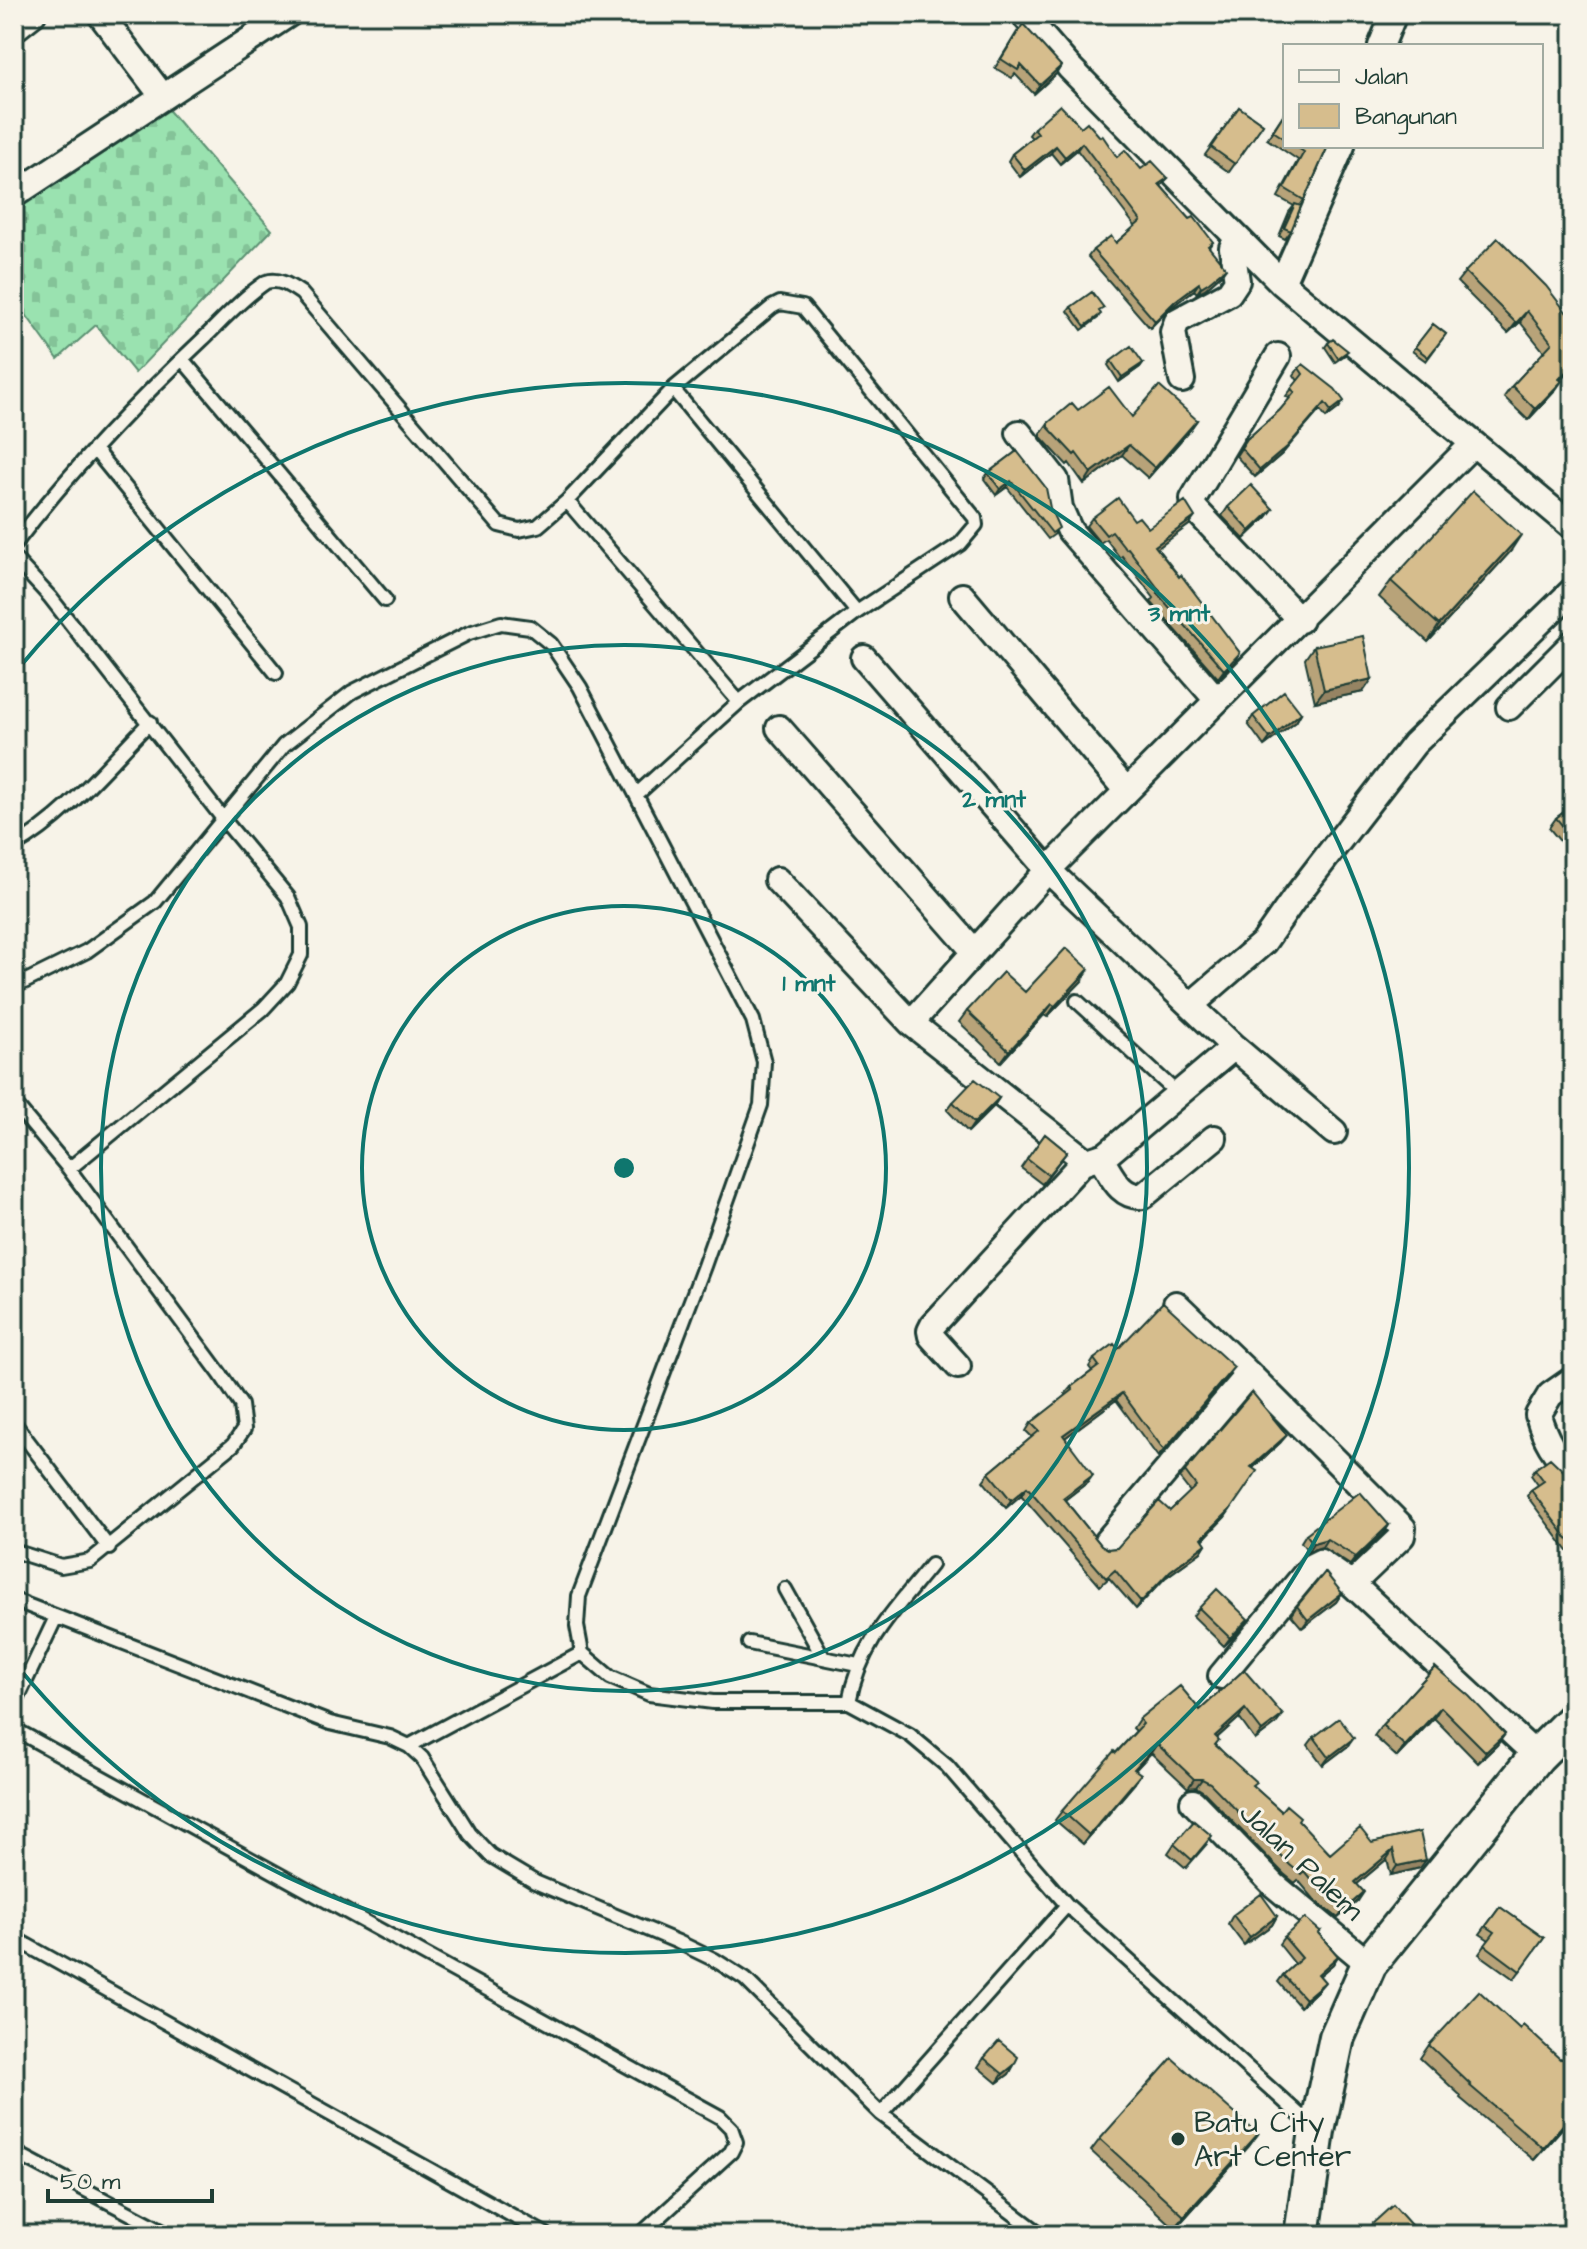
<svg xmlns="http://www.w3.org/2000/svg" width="1587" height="2249" font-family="'Architects Daughter',sans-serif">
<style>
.cemetery{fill:url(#cemetery-stones);stroke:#5c9072;stroke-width:2}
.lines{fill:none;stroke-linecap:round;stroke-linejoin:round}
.service-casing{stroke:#1f3d34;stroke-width:18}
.minor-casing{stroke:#1f3d34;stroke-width:30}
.secondary-casing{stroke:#1f3d34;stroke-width:40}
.service{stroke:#f7f3e8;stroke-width:12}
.minor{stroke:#f7f3e8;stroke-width:24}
.secondary{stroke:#f7f3e8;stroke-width:34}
.wall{fill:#b8a379;stroke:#1f3d34;stroke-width:2}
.shaded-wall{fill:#968463;stroke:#1f3d34;stroke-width:2}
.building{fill:#d6bd8d;stroke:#1f3d34;stroke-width:2}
.ring{fill:none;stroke:#0f766e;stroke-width:4}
.poi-dot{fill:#1f3d34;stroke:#f7f3e8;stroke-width:3}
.labels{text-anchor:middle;stroke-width:6;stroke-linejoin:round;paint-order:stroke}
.street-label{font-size:30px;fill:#1f3d34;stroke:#f7f3e8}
.poi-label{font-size:30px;fill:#1f3d34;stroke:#f7f3e8;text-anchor:start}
.centre{fill:#0f766e;stroke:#f7f3e8;stroke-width:4}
.ring-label{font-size:24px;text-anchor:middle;font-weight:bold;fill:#0f766e;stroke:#f7f3e8;stroke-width:6;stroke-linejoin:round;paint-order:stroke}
</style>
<defs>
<pattern id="cemetery-stones" width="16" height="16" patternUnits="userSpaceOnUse" patternTransform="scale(2)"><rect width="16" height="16" fill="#9ae2b0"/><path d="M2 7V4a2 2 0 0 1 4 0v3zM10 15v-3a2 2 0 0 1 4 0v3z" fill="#84c398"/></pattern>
</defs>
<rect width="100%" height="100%" fill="#f7f3e8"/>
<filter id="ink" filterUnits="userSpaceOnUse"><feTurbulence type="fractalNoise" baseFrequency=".0125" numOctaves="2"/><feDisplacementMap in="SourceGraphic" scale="16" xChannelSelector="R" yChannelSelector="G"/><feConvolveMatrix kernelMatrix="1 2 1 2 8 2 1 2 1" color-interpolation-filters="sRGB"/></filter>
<g filter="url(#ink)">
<path class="cemetery" d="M165 106 272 230 135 373 96 325 58 359 14 298V207Z"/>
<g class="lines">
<defs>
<path id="service" d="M182 359 385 600
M673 389 857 612
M94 449 276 673
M567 501 739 702
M14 545C70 471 134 404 202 340 222 321 242 298 266 282 279 278 289 285 301 293L499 525 519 530 538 526 567 501 673 389 772 307 780 303 803 307 975 518 976 525 960 544 857 612 739 702 636 795
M14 558 50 597 224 820 288 897 301 927V955L287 983 263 1009 69 1169
M14 846C65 818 109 763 150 722
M14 987 87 951 155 902 284 745 352 692 469 633 501 623 530 627 551 644 580 687 753 1020 764 1062 761 1105 704 1266 579 1596 577 1626 582 1653 610 1677 649 1694 713 1702H849L910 1735 947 1766 1067 1905 1314 2128
M1077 1001 1177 1093
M14 1103 69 1169 221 1375 241 1405 244 1429 233 1445 90 1561 61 1566 14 1551
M14 1423 109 1548
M785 1589 823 1657
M14 1600 330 1723 390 1737 409 1746 422 1758 470 1834 490 1855 535 1882 678 1942 715 1960 745 1979 881 2114 1042 2235
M749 1643 858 1665
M849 1702C860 1643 895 1610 931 1565
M14 1706 56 1617
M14 1729 720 2117 731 2128 736 2142 731 2152 640 2235
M409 1746 582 1653
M14 1938 547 2235
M881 2114 1067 1905
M14 2152 171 2235"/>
<path id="minor" d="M100 14 163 97
M1023 14 1069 67 1282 283 1573 527
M14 29 33 14
M1381 46 1394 14
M14 195 289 14
M1282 283 1342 146
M1278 356 1193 499 1194 508 1300 620
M1182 380 1173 332 1177 321 1229 293 1237 281 1232 248 1239 241
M1019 433 1056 480 1060 508 1070 531 1217 700
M962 596 1126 790
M864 658 1048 870 1234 1047
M1509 707 1573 643
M779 728 974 951
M777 880 911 1023 1048 870 1473 444
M1191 1005 1264 942 1294 899 1414 744 1573 590
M911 1023 1082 1158V1163L933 1325 930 1331 931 1336 958 1366
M1101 1159C1112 1176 1120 1198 1143 1196L1214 1138
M1082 1163 1106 1155 1234 1047 1334 1132
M1176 1304 1249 1374
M1573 1379 1550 1395 1538 1415C1545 1439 1554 1455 1573 1472
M1106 1542 1249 1374 1403 1528 1402 1536 1352 1584
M1221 1676 1312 1566 1320 1562 1352 1584 1537 1756
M1193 1802 1274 1885 1369 1964"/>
<path id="secondary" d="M1302 2235 1317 2131 1337 2037 1369 1964 1537 1756 1573 1720"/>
</defs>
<use href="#service" class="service-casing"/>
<use href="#minor" class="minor-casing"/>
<use href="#secondary" class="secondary-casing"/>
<use href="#service" class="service"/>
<use href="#minor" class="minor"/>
<use href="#secondary" class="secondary"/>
</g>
<path class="wall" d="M1017 32 1061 66 1056 74 1034 94 1015 74 1012 78 995 68Z
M1239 107 1263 124 1229 172 1205 155Z
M1285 112V146H1328L1304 200 1300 206 1291 231 1285 239 1279 236 1289 212 1294 206 1278 197 1298 160 1267 139Z
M1081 127 1117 157 1141 169 1168 178 1161 186 1190 219 1213 242 1209 247 1221 275 1205 289 1197 293 1194 290 1170 308 1150 328 1088 257 1093 250 1116 243 1135 226 1077 150 1060 164 1051 153 1020 177 1008 161 1012 154 1032 138 1029 135 1034 128Z
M1465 272 1573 321V367L1560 380 1554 392 1528 420 1504 397 1512 386 1544 352 1520 322 1508 333 1457 282Z
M1071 307 1100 313 1098 318 1082 330 1068 311Z
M1433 324 1446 334 1426 361 1412 351Z
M1328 343 1345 355 1335 362 1325 347Z
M1111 361 1143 363 1140 367 1119 382 1108 365Z
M1299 368 1339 408 1326 418 1320 410 1282 454 1255 477 1236 456 1247 439 1280 410 1290 399 1286 396 1298 381 1294 375Z
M1078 410 1132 417 1197 420 1190 430 1148 478 1122 455 1084 484 1069 463 1067 465 1041 437V433L1048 423Z
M1017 451 1055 534 1048 539 1007 487 996 495 984 479 988 473Z
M1228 507 1273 509 1267 517 1244 539 1222 516Z
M1092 518 1134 520 1148 528 1189 525 1157 548 1240 653 1235 662 1218 678 1151 602 1154 598 1122 556 1120 558 1106 539 1100 543 1086 526Z
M1510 552 1428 642 1379 597 1391 581Z
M1314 646 1363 692 1315 702 1305 659Z
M1301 713 1296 722 1264 746 1248 724 1253 716Z
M1573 805V857L1549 828 1556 818Z
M1082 981 1047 1017 1044 1015 1001 1062 959 1022 967 1011 1025 992Z
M999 1098 993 1107 968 1132 947 1110 953 1102Z
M1045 1134 1067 1152 1042 1184 1021 1168Z
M1118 1349 1228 1375 1158 1457 1116 1400 1065 1438 1088 1482 1065 1500 1101 1545 1108 1549 1117 1548 1170 1511 1190 1492 1180 1479 1185 1471 1281 1442 1253 1468 1225 1517 1203 1540 1206 1544 1201 1552 1165 1578 1136 1609 1109 1578 1100 1586 1021 1495 1006 1508 983 1481 989 1473 1032 1437 1026 1431 1031 1423 1066 1396 1065 1394 1071 1387 1092 1371 1089 1367 1094 1359Z
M1535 1469 1573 1480V1558L1527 1496 1531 1490 1538 1485 1531 1475Z
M1389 1525 1384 1533 1350 1565 1322 1547 1308 1551 1301 1542 1306 1534Z
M1342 1593 1336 1602 1302 1628 1291 1615 1297 1606Z
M1199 1608 1242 1628 1224 1646 1193 1616Z
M1435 1667 1505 1734 1497 1745 1478 1763 1434 1718 1397 1757 1374 1736 1382 1725Z
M1244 1670 1276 1724 1255 1740 1239 1718 1217 1738 1216 1745 1253 1786 1281 1811 1298 1820 1330 1854 1372 1843 1420 1832V1868L1391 1875 1387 1859 1357 1884 1358 1901 1338 1918 1314 1899 1298 1880 1295 1883 1284 1874 1204 1792 1196 1787 1188 1788 1151 1753 1135 1770V1783L1083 1844 1055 1820 1062 1811 1136 1731 1133 1728 1139 1719 1200 1710Z
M1314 1737 1348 1746 1323 1765 1308 1745Z
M1174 1844 1206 1845 1186 1868 1168 1853Z
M1500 1907 1544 1938 1514 1979 1479 1954 1489 1940 1480 1934Z
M1233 1915 1277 1916 1272 1925 1244 1945 1228 1924Z
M1320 1931 1318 1933 1338 1956 1333 1964 1319 1976V1989L1300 2007 1278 1982 1283 1975 1295 1964 1279 1944 1284 1937Z
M1429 2045 1573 2116 1534 2160 1460 2098 1461 2096 1420 2058Z
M984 2058 1014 2065 1009 2074 997 2083 978 2067Z
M1258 2134 1249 2146 1175 2229 1091 2151 1100 2139Z"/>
<path class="shaded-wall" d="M1061 66 1056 74 1034 94 1040 85Z
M1082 143 1077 150 1060 164 1065 157Z
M1056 146 1051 153 1020 177 1025 170Z
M1226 268 1221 275 1205 289 1197 293 1201 287Z
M1199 283 1194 290 1170 308 1150 328 1155 321 1175 301Z
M1527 311 1520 322 1508 333 1516 323Z
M1143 363 1140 367 1119 382 1122 377Z
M1573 364V367L1551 390 1559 379Z
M1562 381 1554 392 1528 420 1535 409Z
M1344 401 1339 408 1326 418 1331 411Z
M1325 403 1282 454 1255 477 1260 470Z
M1197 420 1190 430 1148 478 1155 468Z
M1129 445 1122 455 1084 484 1091 473Z
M1011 481 1007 487 996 495 1000 489Z
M1273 509 1267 517 1244 539 1250 531Z
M1195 517 1189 525 1150 554 1155 546Z
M1521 535 1510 552 1428 642 1439 625Z
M1240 653 1235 662 1218 678 1224 670Z
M1372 679 1363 692 1315 702 1324 690Z
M1301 713 1296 722 1264 746 1270 738Z
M1089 969 1082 981 1047 1017 1055 1006Z
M1052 1004 1044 1015 1001 1062 1009 1051Z
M999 1098 993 1107 968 1132 974 1123Z
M1122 1393 1116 1400 1058 1443 1063 1435Z
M1287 1435 1281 1442 1246 1474 1251 1467Z
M1093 1475 1088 1482 1058 1505 1063 1498Z
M1027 1487 1021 1495 1006 1508 1011 1500Z
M1230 1510 1225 1517 1196 1546 1202 1538Z
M1389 1525 1384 1533 1350 1565 1356 1557Z
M1327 1539 1322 1547 1308 1551 1313 1543Z
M1206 1544 1201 1552 1165 1578 1136 1609 1141 1602 1170 1571Z
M1342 1593 1336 1602 1302 1628 1308 1620Z
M1248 1619 1242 1628 1224 1646 1230 1638Z
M1441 1707 1434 1718 1397 1757 1405 1746Z
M1245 1709 1239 1718 1209 1745 1215 1736Z
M1283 1715 1276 1724 1255 1740 1262 1731Z
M1505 1734 1497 1745 1478 1763 1486 1752Z
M1354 1738 1348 1746 1323 1765 1329 1757Z
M1157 1744 1151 1753 1128 1778 1134 1769Z
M1141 1774 1135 1783 1083 1844 1089 1835Z
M1194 1779H1202L1196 1787 1188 1788Z
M1393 1850 1387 1859 1349 1891 1355 1882Z
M1426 1860 1420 1868 1391 1875 1397 1866Z
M1364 1892 1358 1901 1338 1918 1344 1910Z
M1277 1916 1272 1925 1244 1945 1250 1937Z
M1338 1956 1333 1964 1312 1982 1318 1974Z
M1325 1982 1319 1989 1300 2007 1305 1999Z
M1014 2065 1009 2074 997 2083 1003 2074Z
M1573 2113V2116L1534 2160 1543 2148Z
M1258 2134 1249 2146 1175 2229 1184 2216Z"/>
<path class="building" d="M1023 24 1061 66 1040 85 1021 65 1018 70 1001 59Z
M1060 105 1081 127 1087 122 1100 137 1102 135 1117 157 1125 150 1141 169 1152 161 1168 178 1159 184 1190 219 1194 217 1213 242 1208 246 1226 268 1209 282 1201 287 1199 283 1175 301 1155 321 1093 250 1111 236 1116 243 1141 221 1082 143 1065 157 1056 146 1025 170 1012 154 1038 133 1034 128Z
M1239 107 1263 124 1235 164 1211 147Z
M1285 112V139L1273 131Z
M1295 146H1328L1304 200 1284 188 1304 152Z
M1295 204 1301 206 1291 231 1284 228Z
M1498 238 1546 286 1573 321V364L1559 379 1562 381 1535 409 1512 386 1552 343 1527 311 1516 323 1465 272Z
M1092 292 1104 308 1099 311 1101 314 1085 326 1071 307Z
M1433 324 1446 334 1428 357 1415 347Z
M1333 339 1348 351 1338 358 1328 343Z
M1131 346 1143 363 1122 377 1111 361Z
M1303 364 1335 389 1344 401 1331 411 1325 403 1287 447 1260 470 1241 448 1247 439 1280 410 1295 392 1291 389 1303 374 1299 368Z
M1159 386 1197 420 1155 468 1129 445 1091 473 1076 453 1074 455 1048 427V423L1072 403 1078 410 1109 387 1132 417Z
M1017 451 1046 488 1050 508 1059 528 1052 533 1011 481 1000 489 988 473Z
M1251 485 1273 509 1250 531 1228 507Z
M1473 491 1521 535 1439 625 1391 581Z
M1118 498 1134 520 1139 517 1148 528 1185 501 1195 517 1155 546 1179 577 1181 575 1240 653 1224 670 1157 593 1160 591 1128 548 1126 549 1112 531 1106 535 1092 518Z
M1363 636 1372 679 1324 690 1314 646Z
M1284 691 1301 713 1270 738 1253 716Z
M1573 805V838L1556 818Z
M1066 948 1089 969 1055 1006 1052 1004 1009 1051 967 1011 1003 972 1025 992Z
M975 1079 999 1098 974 1123 953 1102Z
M1045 1134 1067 1152 1048 1175 1027 1159Z
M1163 1302 1234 1367 1164 1450 1122 1393 1063 1435 1093 1475 1063 1498 1101 1545 1108 1549 1117 1548 1159 1501 1170 1511 1196 1486 1185 1471 1252 1392 1287 1435 1251 1467 1257 1471 1230 1510 1202 1538 1206 1544 1170 1571 1141 1602 1115 1570 1106 1578 1027 1487 1011 1500 989 1473 1039 1431 1031 1423 1073 1390 1071 1387 1099 1366 1094 1359 1114 1344 1118 1349Z
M1550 1458 1573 1480V1546L1531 1490 1544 1481 1535 1469Z
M1360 1492 1389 1525 1356 1557 1327 1539 1313 1543 1306 1534Z
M1325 1572 1342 1593 1308 1620 1297 1606Z
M1217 1589 1248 1619 1230 1638 1199 1608Z
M1435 1667 1469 1696 1505 1734 1486 1752 1441 1707 1405 1746 1382 1725Z
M1244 1670 1283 1715 1262 1731 1245 1709 1215 1736 1219 1740 1215 1745 1256 1782 1252 1785 1281 1811 1286 1805 1300 1817 1298 1820 1330 1854 1360 1828 1372 1843 1420 1832 1426 1860 1397 1866 1393 1850 1355 1882 1364 1892 1344 1910 1320 1890 1304 1871 1301 1874 1290 1865 1210 1783 1202 1779H1194L1157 1744 1134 1769 1141 1774 1089 1835 1062 1811 1114 1751 1116 1753 1143 1724 1139 1719 1180 1686 1200 1710Z
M1339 1718 1354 1738 1329 1757 1314 1737Z
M1194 1821 1212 1836 1192 1860 1174 1844Z
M1261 1894 1277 1916 1250 1937 1233 1915Z
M1500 1907 1544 1938 1520 1971 1485 1945 1495 1932 1486 1926Z
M1305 1918 1320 1931 1318 1933 1338 1956 1318 1974 1325 1982 1305 1999 1283 1975 1302 1958 1284 1937Z
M1479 1991 1520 2029 1523 2025 1560 2059 1561 2058 1573 2068V2113L1543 2148 1469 2085 1470 2084 1429 2045Z
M999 2041 1018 2057 1014 2065 1003 2074 984 2058Z
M1172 2058 1258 2134 1184 2216 1100 2139Z
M1393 2205 1420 2235H1360Z"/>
</g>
<g class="ring">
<circle cx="624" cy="1168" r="262"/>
<circle cx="624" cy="1168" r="523"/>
<path d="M18 669A785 785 0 1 1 18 1667"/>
</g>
<circle class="poi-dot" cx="1178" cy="2139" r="8"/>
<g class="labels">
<g class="street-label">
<text transform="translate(1302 1861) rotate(43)" y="10">Jalan Palem</text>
</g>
<g class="poi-label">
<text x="1194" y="2132">Batu City<tspan x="1194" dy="34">Art Center</tspan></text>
</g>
</g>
<circle cx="624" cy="1168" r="12" class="centre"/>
<g class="ring-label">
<text x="1179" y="621">3 mnt</text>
<text x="994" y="807">2 mnt</text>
<text x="809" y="991">1 mnt</text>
</g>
<rect width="1587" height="2249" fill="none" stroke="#f7f3e8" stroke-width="48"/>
<rect x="24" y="24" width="1539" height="2201" fill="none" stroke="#1f3d34" stroke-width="3" filter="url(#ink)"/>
<rect x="1283" y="44" width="260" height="104" fill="#f7f3e8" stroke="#a1aaa0" stroke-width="2"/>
<rect x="1299" y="70" width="40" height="12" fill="#f7f3e8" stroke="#a1aaa0" stroke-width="2"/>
<text x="1355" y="84" font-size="24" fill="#1f3d34">Jalan</text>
<rect x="1299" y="104" width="40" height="24" fill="#d6bd8d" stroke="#a1aaa0" stroke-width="2"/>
<text x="1355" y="124" font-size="24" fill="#1f3d34">Bangunan</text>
<path d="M48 2189v12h164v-12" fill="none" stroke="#1f3d34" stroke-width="4"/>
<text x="60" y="2189" font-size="24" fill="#1f3d34" stroke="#f7f3e8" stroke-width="6" paint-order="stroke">50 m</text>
</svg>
